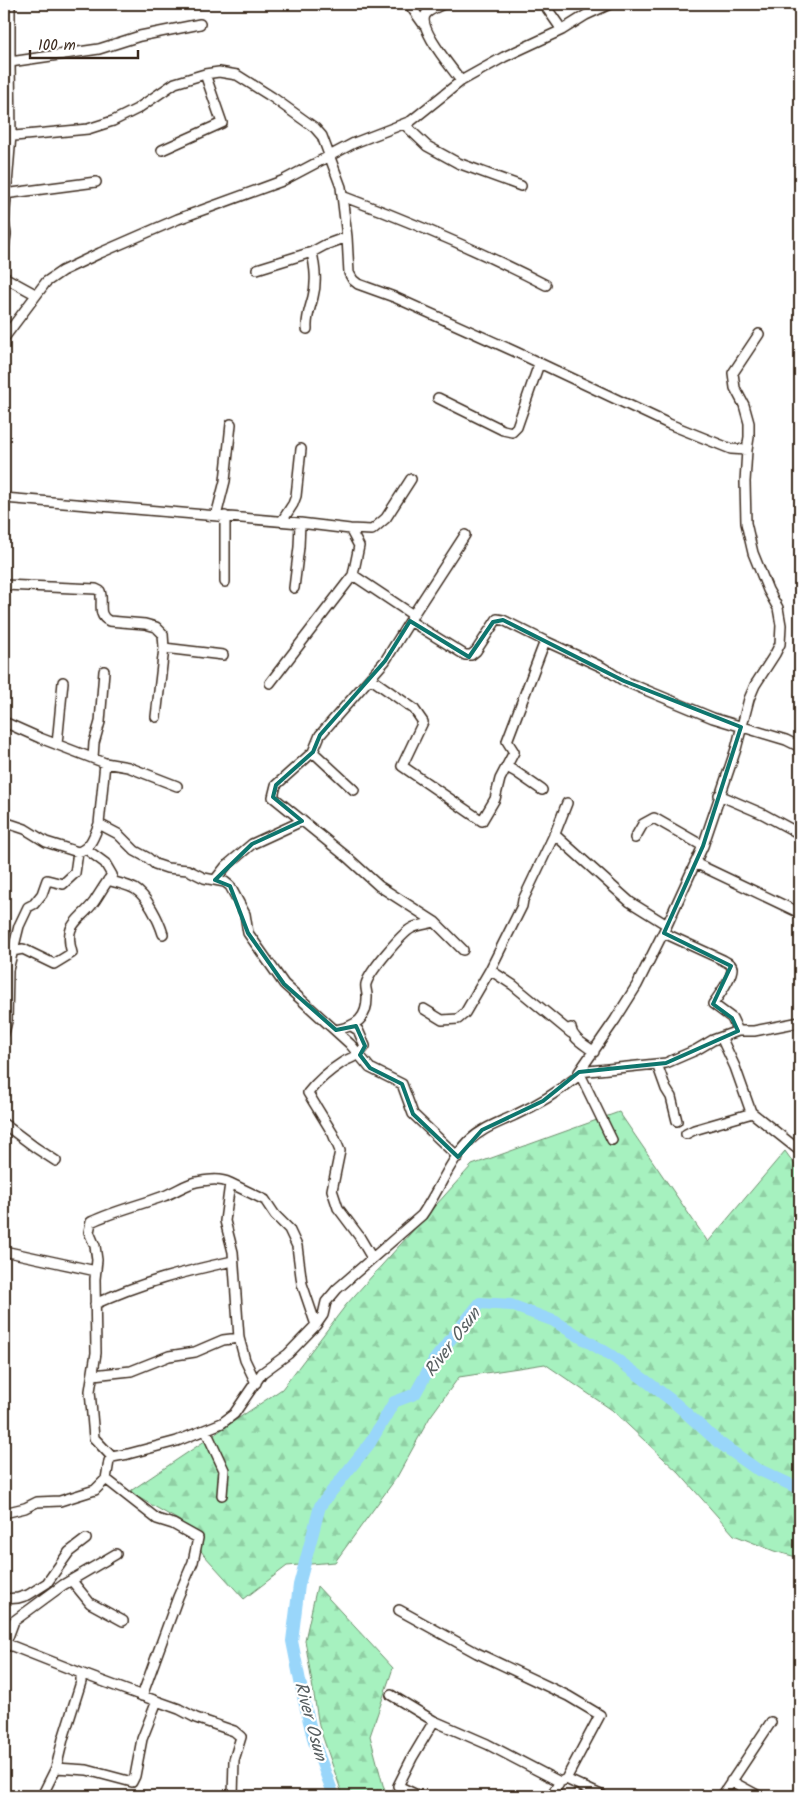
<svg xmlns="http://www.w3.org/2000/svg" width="804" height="1800" font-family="Kalam,sans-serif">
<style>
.forest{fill:url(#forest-firs);stroke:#708e6e}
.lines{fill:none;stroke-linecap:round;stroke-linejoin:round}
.river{stroke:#99d6fa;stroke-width:12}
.street-casing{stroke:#3b2a1e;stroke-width:12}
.street{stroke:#fff;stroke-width:9}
.marked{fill:none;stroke:#0f766e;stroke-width:4;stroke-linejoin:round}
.labels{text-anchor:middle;stroke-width:4.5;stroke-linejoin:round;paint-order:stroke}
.water-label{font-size:18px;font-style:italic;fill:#575e60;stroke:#fff}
</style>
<defs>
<pattern id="forest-firs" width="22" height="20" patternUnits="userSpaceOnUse" patternTransform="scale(1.25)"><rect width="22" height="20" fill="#a6f1bf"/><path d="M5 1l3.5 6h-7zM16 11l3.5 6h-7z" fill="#90cfa4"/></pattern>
</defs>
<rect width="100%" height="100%" fill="#fff"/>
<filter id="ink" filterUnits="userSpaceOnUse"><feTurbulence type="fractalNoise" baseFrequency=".02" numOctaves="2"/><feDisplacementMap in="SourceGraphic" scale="10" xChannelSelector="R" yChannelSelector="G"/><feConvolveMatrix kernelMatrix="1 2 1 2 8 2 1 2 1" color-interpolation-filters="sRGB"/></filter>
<g filter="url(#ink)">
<path class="forest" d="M619 1112 708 1242 785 1151 800 1172V1558L774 1551 734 1535 679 1473 612 1410 545 1364 459 1377 430 1417 397 1477 335 1562 287 1566 244 1599 204 1555 180 1521 129 1492 282 1389 346 1305 472 1165Z
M317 1586 393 1668 370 1736 383 1785 388 1796H343L319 1726 305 1640Z"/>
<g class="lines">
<path class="river" d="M334 1796 314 1742 304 1701 292 1641 299 1585 320 1506 370 1443 394 1402 415 1394 434 1360 480 1303 511 1305 554 1321 612 1356 645 1380 675 1403 717 1441 755 1468 800 1489"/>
<defs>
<path id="street" d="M409 4 424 25
M443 4C438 7 430 9 426 14 416 27 453 69 461 81
M544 4 562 30
M792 4 800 7
M10 62 99 49 140 36 200 24
M205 74 219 72 237 75 272 97 315 128 322 136 341 187 347 237 349 273 353 280 358 284 394 297 516 352 669 424 731 449 747 450
M404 124 427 146 458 163 521 186
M4 137 88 129 113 121 137 109 175 83 205 74 222 123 162 150
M4 194 96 182
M342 196C412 222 480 251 546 285
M4 247 6 234 4 222 11 135 10 62V4
M257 269 312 252 325 245 347 237
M4 277 35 294
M307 329C306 317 310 309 313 297 317 282 315 268 312 252
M4 338 46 282 62 271 100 253 178 219 282 181 354 143 411 121 461 81 504 57 562 30 586 15 610 4
M438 398 503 430 512 432 517 427 539 364
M4 498 300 523 350 529 372 530 386 518 411 479
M216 516 225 481 231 424
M282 521 293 504 296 496 301 449
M353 575 413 615 410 621 465 655H471L476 651 497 619 503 620 545 641 602 667 624 681 713 718 786 740 800 747
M225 582V516
M4 585 96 589 100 591C104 602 96 615 109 621L145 624 156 627 163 634 164 648 223 655
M294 588 299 547 300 523
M413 615 465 535
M370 678 414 709 423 722 402 766 482 821 495 799 500 779 514 752 507 741 545 641
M270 683 353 575 359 546 350 529
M156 717 164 648
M4 722 40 738 105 763 128 767 177 786
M57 744 63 682
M313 752 276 785 273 797 347 857 379 886 435 922 463 950
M93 758 94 743 100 722 104 671
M507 767 516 772 542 790
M354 790 313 752 320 735 385 661 410 621
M719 795 763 814 800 834
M4 822 25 829 46 842 78 852
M99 824 105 763
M554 834 630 902 667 925
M635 838 643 824 654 818 703 846
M695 863 800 913
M108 880C117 883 128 885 135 889 147 896 159 921 163 934
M215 880 226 866 252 844 302 821
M664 933 723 960C726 962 732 964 732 968 733 976 718 997 713 1004L732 1018 738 1031
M12 951 23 949 54 964 72 953C63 923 79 922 94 902 100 893 105 884 112 875L105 863 86 849
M490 970 513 985 571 1033
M424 1009 442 1020 458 1019 465 1013 490 970 522 906 523 900 556 831 567 803
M353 1027 358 1030 365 1046C358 1057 354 1056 343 1062 329 1071 318 1080 308 1093L333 1134 340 1151 332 1190 338 1208 359 1236 372 1258
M571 1028C572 1039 586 1045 594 1052
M336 1030C356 1026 368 1019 367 995 367 992 365 987 366 984 369 972 402 933 412 928 419 925 427 924 435 922
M4 1033 7 1021 8 970 19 926 28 907 34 904 42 894 47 880 63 884 75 873 78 852C91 848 94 836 99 824L118 834 135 851 148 858 155 864 167 868 188 870 204 878 225 882 230 886 245 914 248 933 284 984 350 1044 370 1068 402 1084 413 1114 458 1157
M657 1064 666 1089 671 1097 677 1121
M579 1072 666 1063 696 1050 713 1040 738 1031H754L800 1022
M579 1072 612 1140
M751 1112 800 1151
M4 1124 36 1148 56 1161
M686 1134 694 1130 749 1114 751 1112 735 1067 721 1037
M230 1183 265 1200 275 1215 289 1229 297 1246 302 1284 316 1325
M4 1251 96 1271
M95 1304C139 1283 186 1271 233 1261
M93 1375 131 1371 169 1356 195 1352 223 1340 239 1338
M206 1431 224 1470 222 1495
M112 1457 94 1438 90 1391 96 1353 95 1279 97 1260 95 1246 89 1232 91 1222C114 1211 140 1205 164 1196 175 1192 186 1184 196 1182 209 1180 219 1178 230 1183L225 1221 233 1252 239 1338 245 1360 256 1383
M106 1479 157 1519 173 1524 198 1538 193 1562 178 1597 142 1696
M4 1513 25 1508 37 1502 60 1501 95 1490 106 1479 109 1461 112 1457 128 1454 177 1441 222 1423 234 1414 262 1373 288 1354 316 1325 323 1315 326 1302 337 1289 422 1215C438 1192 449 1162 469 1141 482 1128 499 1123 515 1115 537 1105 558 1092 577 1077L579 1072 615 1020 637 985 667 925 703 846 736 749 749 699 755 685 775 654 780 644 781 625 778 608 768 590 753 553 746 523 745 482 747 450 749 437V423L744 405 735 388 733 373 759 334
M72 1581 90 1603 123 1621
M4 1599 18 1598 28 1595 47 1583 69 1552 86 1539
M7 1644 83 1674
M4 1648 14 1621 63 1585 116 1554
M391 1695 434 1721 487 1744 560 1782 566 1779 600 1715 568 1696 477 1653 399 1610
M56 1768 87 1770 132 1782 135 1776 142 1739 157 1701
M566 1779 603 1796
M731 1781 759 1796
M42 1796 56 1768 63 1739 81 1682V1678L83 1674 126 1690 179 1709 196 1718 234 1731 241 1737 234 1760 233 1796
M419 1796 398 1786 412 1758 434 1721
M551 1796 560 1782
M722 1796 771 1722"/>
</defs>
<use href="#street" class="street-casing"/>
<use href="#street" class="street"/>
</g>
</g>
<path class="marked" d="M503 620 624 681 741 727 703 846 664 933 731 966 713 1004 732 1018 738 1031 666 1063 579 1072 543 1101 482 1130 458 1157 413 1114 402 1084 370 1068 360 1055 365 1046 356 1026 336 1030 284 984 248 933 230 886 215 880 252 844 302 821 273 797 276 785 313 752 320 735 385 661 410 621 469 657 493 622Z"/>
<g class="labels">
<g class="water-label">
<text transform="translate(452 1342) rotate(-53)" y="6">River Osun</text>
<text transform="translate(311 1721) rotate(75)" y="6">River Osun</text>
</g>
</g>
<rect width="804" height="1800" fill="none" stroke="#fff" stroke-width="20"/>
<rect x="10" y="10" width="784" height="1780" fill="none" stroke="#3b2a1e" stroke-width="2" filter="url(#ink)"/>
<path d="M30 50v8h108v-8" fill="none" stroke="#3b2a1e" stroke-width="2.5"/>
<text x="38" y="50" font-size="15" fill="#3b2a1e" stroke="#ffffff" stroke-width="4" paint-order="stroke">100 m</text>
</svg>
